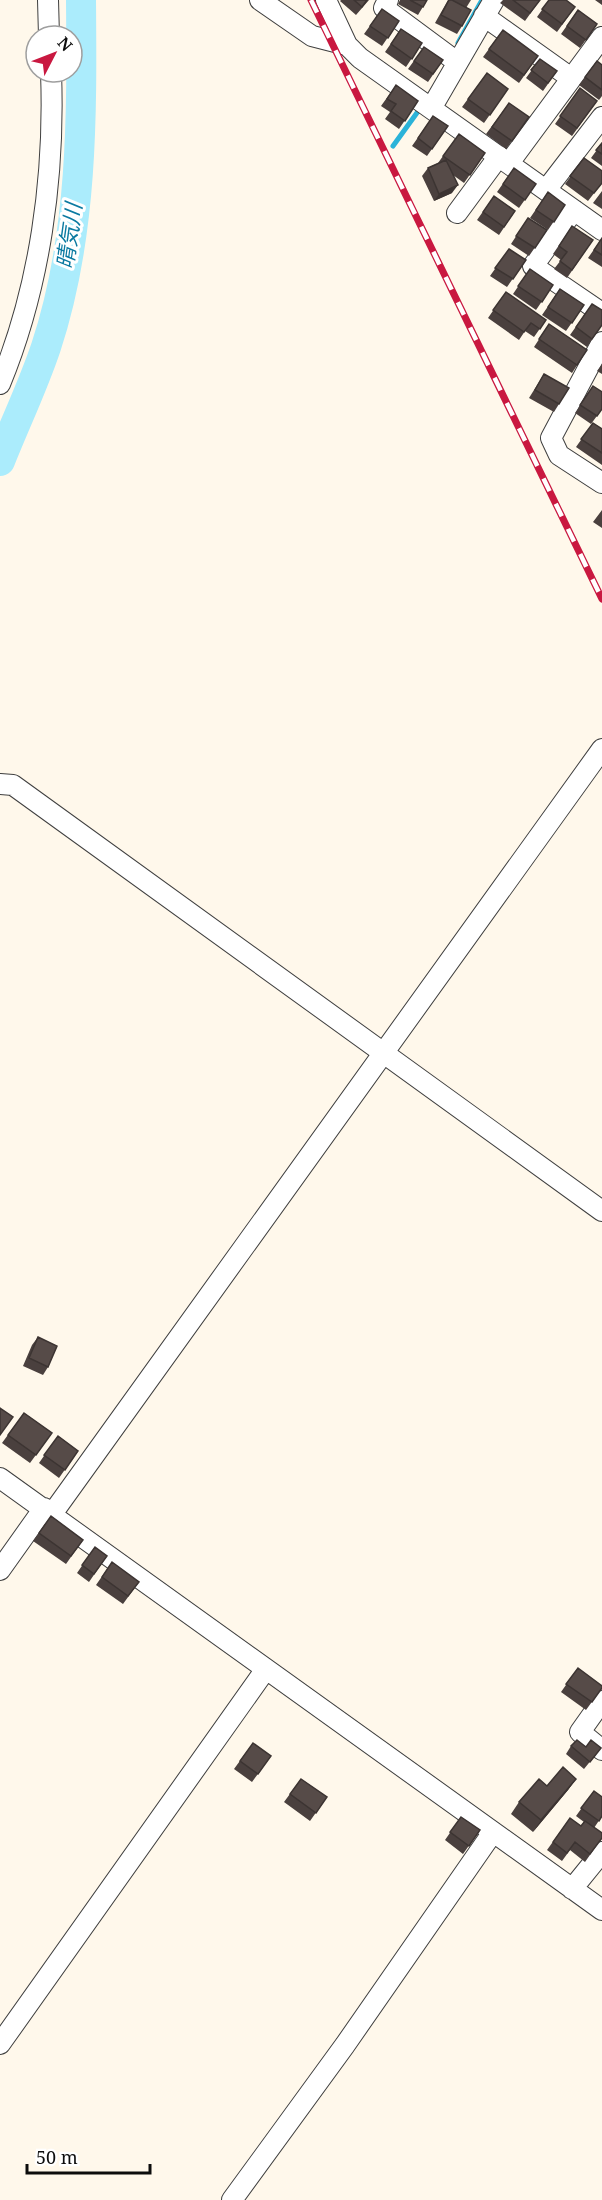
<svg xmlns="http://www.w3.org/2000/svg" width="602" height="2200" font-family="'Noto Serif','Noto Sans JP',serif">
<style>
.lines{fill:none;stroke-linecap:round;stroke-linejoin:round}
.stream{stroke:#2bb3d9;stroke-width:5}
.river{stroke:#abecfc;stroke-width:30}
.street-casing{stroke:#3f3f3f;stroke-width:22}
.street{stroke:#fff;stroke-width:20}
.rail-casing{stroke:#c91840;stroke-width:7}
.rail{stroke:#fff;stroke-width:4.5;stroke-dasharray:14;stroke-linecap:butt}
.wall{fill:#4a403e}
.shaded-wall{fill:#3c3432}
.building{fill:#564b48;stroke:#3c3432;stroke-width:1.5}
.labels{text-anchor:middle;stroke-width:6;stroke-linejoin:round;paint-order:stroke}
.water-label{font-size:22px;font-style:italic;fill:#0b7aa1;stroke:#fff}
</style>
<rect width="100%" height="100%" fill="#fff8eb"/>
<g class="lines">
<path class="stream" d="M458 43 482 0
M393 146 419 110"/>
<path class="river" d="M0 461C15 423 33 386 46 347 83 235 82 116 81 0"/>
<defs>
<path id="street" d="M48 0 49 36
M260 0 312 36 347 45 360 58 602 230
M326 0 347 45
M388 0 384 8 457 62
M484 16 571 78
M432 107 494 0
M509 163 602 37
M546 190 602 117
M574 210 533 266 602 313
M457 213 499 156
M602 342 551 438 559 455 602 483
M0 384C40 287 55 177 51 72
M0 784 13 785 602 1211
M0 1478 602 1910
M52 1514 602 749
M0 1570 44 1508
M602 1701 580 1732 602 1750
M572 1889 602 1852
M0 2044 266 1669
M232 2200 345 2045 493 1832"/>
</defs>
<use href="#street" class="street-casing"/>
<use href="#street" class="street"/>
<defs>
<path id="rail" d="M311 0 602 599"/>
</defs>
<use href="#rail" class="rail-casing"/>
<use href="#rail" class="rail"/>
</g>
<path class="wall" d="M341 0H369L356 15 340 1Z
M400 0H427L418 15 398 4Z
M448 0H471L466 8 462 26 457 34 435 23Z
M503 0H540L525 21 500 3Z
M549 0 575 7 557 32 537 17Z
M595 0H602V5Z
M382 9 399 21 382 46 364 34Z
M578 10 597 24 580 48 561 34Z
M401 29 422 43 406 67 385 52Z
M503 30 538 56 519 83 483 57Z
M424 47 443 60 428 82 408 69Z
M540 59 557 71 543 91 526 78Z
M597 61 602 65V96L599 100 579 85Z
M487 73 508 89 484 123 462 107Z
M396 85 418 101 399 129 385 119 390 112 381 106Z
M580 88 597 101 572 136 555 124Z
M509 103 529 117 506 149 486 134Z
M433 116 448 126 427 156 412 146Z
M459 134 485 153 464 183 453 175 452 193 434 201 422 176 428 168 438 163Z
M602 143V166L591 158Z
M584 158 602 183 588 201 565 184Z
M514 168 536 184 519 208 497 192Z
M602 191V209L593 203Z
M548 192 565 205 548 230 530 218Z
M494 196 515 211 499 235 477 220Z
M528 218 547 230 529 256 511 244Z
M572 226 593 240 567 278 554 269 561 260 553 254Z
M602 238V267L588 258Z
M509 249 526 260 507 287 490 276Z
M530 269 553 285 536 310 513 294Z
M560 289 584 305 566 331 542 315Z
M506 292 546 320 534 337 525 331 519 340 488 318Z
M592 304 602 325 587 347 570 335Z
M549 324 587 350 572 373 534 347Z
M602 364V374L597 371Z
M544 374 559 404 554 412 529 398Z
M593 386 602 409 591 424 575 413Z
M593 423 602 429V465L576 447Z
M602 510V528L593 522Z
M38 1337 48 1367 43 1375 23 1366 32 1345Z
M24 1413 52 1433 30 1463 2 1443Z
M58 1436 78 1451 59 1478 39 1463Z
M51 1516 83 1540 66 1564 33 1541Z
M95 1547 107 1556 89 1582 77 1573Z
M112 1562 139 1582 123 1604 96 1585Z
M578 1668 602 1688 586 1710 561 1692Z
M253 1743 271 1756 252 1782 234 1769Z
M571 1746 601 1748 584 1769 566 1754Z
M301 1779 327 1797 310 1821 284 1802Z
M576 1779 568 1790 533 1832 511 1814 519 1802 547 1786Z
M594 1791 602 1816 594 1828 602 1838 585 1862 570 1850 562 1861 547 1850 570 1818 581 1826 584 1822 576 1816Z
M461 1817 480 1830 463 1854 445 1840Z"/>
<path class="shaded-wall" d="M458 185 452 193 434 201 439 194Z
M576 1779 568 1790 533 1832 541 1820Z"/>
<path class="building" d="M354 0H367L362 7Z
M410 0H427L423 7Z
M449 0H452L471 10 462 26 441 15Z
M513 0H540L530 13Z
M549 0H566L575 7 562 24 542 9Z
M382 9 399 21 388 38 370 26Z
M578 10 597 24 586 40 567 26Z
M401 29 422 43 412 59 391 44Z
M503 30 538 56 524 75 489 49Z
M424 47 443 60 433 74 414 61Z
M540 59 557 71 548 83 531 70Z
M597 61 602 65V90L585 77Z
M487 73 508 89 490 115 468 99Z
M396 85 418 101 405 121 391 111 396 104 387 99Z
M580 88 597 101 577 128 560 116Z
M509 103 529 117 512 141 492 127Z
M433 116 448 126 432 149 418 138Z
M459 134 485 153 470 175 443 156Z
M602 143V154L596 150Z
M584 158 602 171V183L594 193 570 176Z
M446 160 458 185 439 194 428 168Z
M514 168 536 184 525 200 503 184Z
M548 192 565 205 554 222 536 210Z
M494 196 515 211 504 227 483 212Z
M528 218 547 230 535 248 516 236Z
M572 226 593 240 572 270 560 261 567 252 559 246Z
M602 238V255L594 250Z
M509 249 526 260 513 279 495 268Z
M530 269 553 285 542 302 518 286Z
M560 289 584 305 572 323 548 307Z
M506 292 546 320 540 329 531 323 524 332 493 310Z
M592 304 602 310V325L592 339 576 327Z
M549 324 587 350 577 365 539 339Z
M544 374 569 388 559 404 535 390Z
M593 386 602 392V409L597 416 580 405Z
M593 423 602 429V453L581 439Z
M38 1337 57 1346 48 1367 29 1358Z
M0 1408 13 1417 0 1435Z
M24 1413 52 1433 36 1455 8 1435Z
M58 1436 78 1451 65 1470 44 1455Z
M51 1516 83 1540 71 1556 39 1533Z
M95 1547 107 1556 94 1574 82 1565Z
M112 1562 139 1582 128 1596 102 1577Z
M578 1668 602 1686V1688L592 1702 566 1684Z
M577 1740 586 1747 591 1740 601 1748 590 1762 571 1746Z
M253 1743 271 1756 258 1774 240 1761Z
M563 1767 576 1779 541 1820 519 1802 539 1779 547 1786Z
M301 1779 327 1797 316 1813 290 1794Z
M594 1791 602 1797V1816L599 1821 581 1808Z
M461 1817 480 1830 469 1846 450 1832Z
M570 1818 581 1826 585 1821 602 1833V1838L590 1854 575 1842 567 1853 553 1842Z"/>
<g class="labels">
<g class="water-label">
<text transform="translate(69 236) rotate(-82)" y="8">晴気川</text>
</g>
</g>
<g transform="translate(54 54) rotate(48)"><circle r="28" fill="#ffffff" stroke="#9e9e9e" stroke-width="1.5"/>
<path d="M0-4.5L10 22L0 15L-10 22Z" fill="#c91840"/>
<text y="-9" font-size="16" font-weight="bold" text-anchor="middle" fill="#0c0c0c">N</text>
</g>
<path d="M27 2164v9h123v-9" fill="none" stroke="#0c0c0c" stroke-width="3"/>
<text x="36" y="2164" font-size="18" fill="#0c0c0c" stroke="#ffffff" stroke-width="4.5" paint-order="stroke">50 m</text>
</svg>
